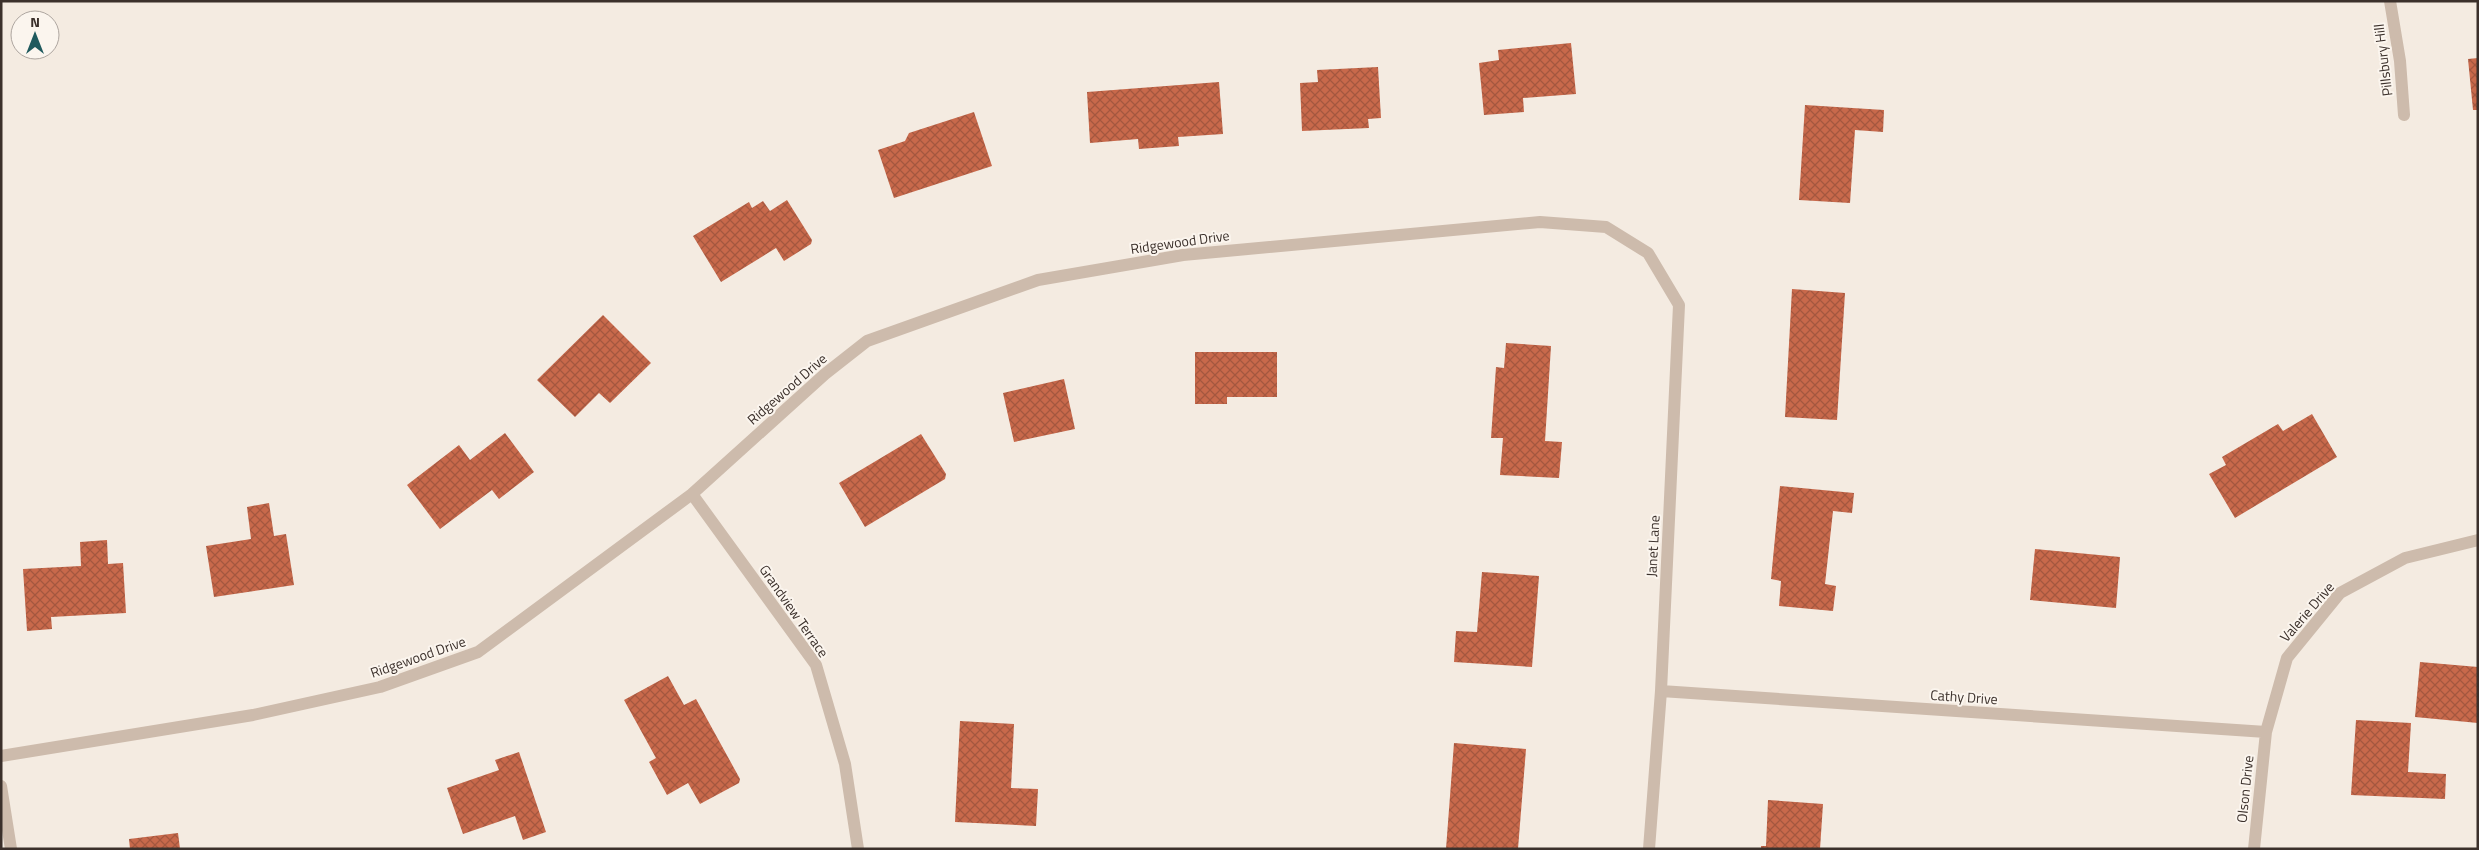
<svg xmlns="http://www.w3.org/2000/svg" width="2479" height="850" font-family="'Titillium Web',sans-serif">
<style>
.building{fill:url(#building-cross-hatch)}
.lines{fill:none;stroke-linecap:round;stroke-linejoin:round}
.street{stroke:#cdbbac;stroke-width:12}
.labels{text-anchor:middle;stroke-width:4;stroke-linejoin:round;paint-order:stroke}
.street-label{font-size:14px;fill:#3b302b;stroke:#fbf5ee}
</style>
<defs>
<pattern id="building-cross-hatch" width="8" height="8" patternUnits="userSpaceOnUse" patternTransform="scale(1.25)"><rect width="8" height="8" fill="#c8694b"/><path d="M0 0l8 8M0 8l8-8" fill="none" stroke="#a4573f"/></pattern>
</defs>
<rect width="100%" height="100%" fill="#f4ebe1"/>
<path class="building" d="M1571 43 1576 94 1523 98 1524 112 1484 115 1479 63 1499 60 1498 50Z
M2478 58V110H2473L2468 59Z
M1378 67 1381 118 1368 119 1369 128 1302 131 1300 83 1318 82 1317 70Z
M1219 82 1223 134 1178 137 1179 146 1139 149 1138 139 1090 143 1087 92Z
M1805 105 1884 110 1883 132 1855 130 1850 203 1799 200Z
M974 112 992 166 894 198 878 150 905 141 909 133Z
M787 200 812 240 811 244 784 261 776 248 721 282 693 236 749 202 752 208 763 201 770 211Z
M1792 289 1845 293 1837 420 1785 417Z
M603 315 651 363 610 403 599 393 575 417 537 380Z
M1506 343 1551 346 1545 441 1562 442 1559 478 1500 475 1503 438H1491L1496 367 1504 368Z
M1195 352H1277V397H1227V404H1195Z
M1064 379 1075 429 1014 442 1003 393Z
M2312 414 2337 457 2235 518 2209 474 2226 465 2222 457 2278 424 2283 431Z
M505 433 534 472 499 499 492 490 440 529 407 485 459 445 470 460Z
M921 434 946 474 945 479 865 527 839 483Z
M1780 486 1854 493 1852 513 1833 511 1825 584 1836 586 1833 611 1779 606 1781 581 1771 579Z
M269 503 274 536 286 534 294 585 214 597 206 546 251 539 247 507Z
M107 540 108 564 123 563 126 613 51 617 52 629 27 631 23 569 81 566 80 542Z
M2035 549 2120 557 2116 608 2030 600Z
M1482 572 1539 576 1532 667 1454 662 1456 631 1477 632Z
M2420 662 2478 667V723L2415 717Z
M668 676 684 705 696 699 740 779 739 783 700 804 688 783 667 795 649 762 656 758 624 700Z
M2356 720 2411 723 2408 772 2446 774 2445 799 2351 795Z
M960 721 1014 724 1011 788 1038 789 1036 826 955 822Z
M1454 743 1526 749 1518 849H1446Z
M519 752 546 832 523 840 515 816 463 834 447 788 499 770 495 760Z
M1768 800 1823 804 1820 849H1761V846H1766Z
M178 833 180 849H130L129 839Z"/>
<g class="lines">
<path class="street" d="M2390 1 2400 61 2404 115
M692 494 816 665 845 764 858 849
M1661 691 2266 732
M1 756 253 715 380 687 478 652 692 494 825 374 867 341 1038 280 1183 255 1540 222 1606 227 1648 253 1679 305 1661 691 1649 849
M1 786 11 849
M2254 849 2266 732 2287 658 2340 593 2405 558 2478 540"/>
</g>
<g class="labels">
<g class="street-label">
<text transform="translate(2383 60) rotate(-97)" y="5">Pillsbury Hill</text>
<text transform="translate(1180 242) rotate(-8)" y="5">Ridgewood Drive</text>
<text transform="translate(787 389) rotate(-41)" y="5">Ridgewood Drive</text>
<text transform="translate(1653 546) rotate(-87)" y="5">Janet Lane</text>
<text transform="translate(794 611) rotate(55)" y="5">Grandview Terrace</text>
<text transform="translate(2307 612) rotate(-49)" y="5">Valerie Drive</text>
<text transform="translate(418 657) rotate(-19)" y="5">Ridgewood Drive</text>
<text transform="translate(1964 697) rotate(4)" y="5">Cathy Drive</text>
<text transform="translate(2245 789) rotate(-84)" y="5">Olson Drive</text>
</g>
</g>
<rect width="2479" height="850" fill="none" stroke="#3b302b" stroke-width="5"/>
<g transform="translate(35 35)"><circle r="24" fill="#fbf5ee" stroke="#aea6a0"/>
<path d="M0-4L9 19L0 12L-9 19Z" fill="#1f5a5e"/>
<text y="-8" font-size="14" font-weight="bold" text-anchor="middle" fill="#3b302b">N</text>
</g>
</svg>
